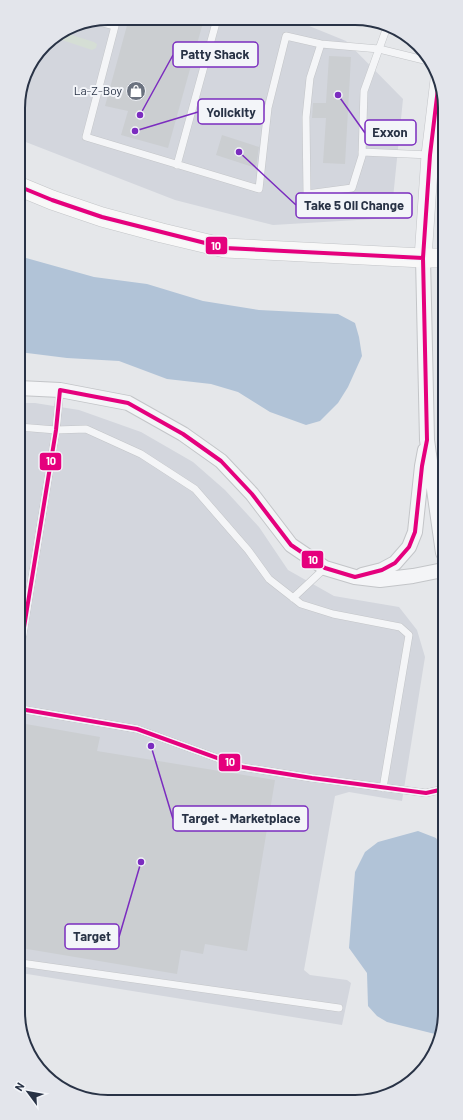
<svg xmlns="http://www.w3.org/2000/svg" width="463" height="1120" font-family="Barlow,sans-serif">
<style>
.built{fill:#d3d6dd}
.green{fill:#d5ded5}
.water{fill:#b1c3d7}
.building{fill:#cbced1}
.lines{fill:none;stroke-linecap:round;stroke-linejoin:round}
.service-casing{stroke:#c3c5c8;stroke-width:8}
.minor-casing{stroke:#c3c5c8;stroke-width:16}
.tertiary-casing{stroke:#c3c5c8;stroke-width:18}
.secondary-casing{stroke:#c3c5c8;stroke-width:20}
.service{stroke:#f4f5f7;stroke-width:7}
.minor{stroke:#f4f5f7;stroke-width:14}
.tertiary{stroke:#f4f5f7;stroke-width:17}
.secondary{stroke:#f8f8f8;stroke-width:19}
.bus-1-casing{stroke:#f3f5f9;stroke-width:7}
.bus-1{stroke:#e5007d;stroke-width:4}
.labels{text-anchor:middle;stroke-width:4;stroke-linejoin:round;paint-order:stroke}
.poi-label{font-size:12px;fill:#293346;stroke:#f3f5f9;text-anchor:end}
.rim{fill:none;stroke:#293346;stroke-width:2}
.leader{fill:none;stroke:#7b2cbf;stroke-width:1.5}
.callout-dot{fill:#7b2cbf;stroke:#f3f5f9;stroke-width:1.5}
.callout{fill:#f3f5f9;stroke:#7b2cbf;stroke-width:1.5}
.callout-label{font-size:13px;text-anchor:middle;font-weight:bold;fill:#293346}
.line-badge{stroke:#f3f5f9;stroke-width:1.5}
.badge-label{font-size:11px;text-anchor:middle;font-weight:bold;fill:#fff}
</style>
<rect width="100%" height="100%" fill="#e5e7ea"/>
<path class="built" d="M108 18 292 19 346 41 403 99 391 218 273 225 175 200 18 139V102L27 68 48 40 74 25Z
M19 403H35L79 410 141 432 193 462 225 490 259 527 288 570 334 596 399 607 417 630 425 657 402 801 349 792 335 796 304 970 310 975 347 980 351 983 342 1025 21 973Z"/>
<path class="green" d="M62 32 94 42 97 44 96 48 92 50 53 37Z"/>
<path class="water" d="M19 256 94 277 147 284 203 301 259 310 338 314 355 323 359 337 362 356 348 387 338 403 320 421 306 425 270 412 238 392 211 384 167 379 119 361 67 358 19 352Z
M418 831 436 838 444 851 445 1018 439 1035 387 1022 377 1016 368 1006 367 973 349 948 355 872 365 852 378 842Z"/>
<path class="building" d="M129 18 204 19 168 148 121 135 128 111 105 106Z
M329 56 351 57 345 164 323 163 326 118H312L313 103H326Z
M222 135 259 147 256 168 216 155Z
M20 723 100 737 97 751 275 780 247 951 205 944 203 954 181 950 177 974 21 948Z"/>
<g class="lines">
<defs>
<path id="service" d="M95 21 115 26 86 137 259 189 268 108 286 36 321 44 379 49 387 27
M115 26 117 18
M321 44 310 78 306 117 307 194 352 188 362 156 364 91 379 49 428 61
M362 152 430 155
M177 165 217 19
M19 427 56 430 86 429 141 454 195 489 248 550 269 579 301 604 333 614 400 627 409 635 383 788
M293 598 325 568
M20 652 56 430 60 390
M20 709 137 729 242 767 312 778 426 793 444 789
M21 963 339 1008"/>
<path id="minor" d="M423 258 427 440 443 553
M19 388 60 390 128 403 183 434 221 461 252 494 291 545 325 568 355 577 380 580 413 576 443 570
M362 575 382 570 395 563 409 547 415 532 422 466 425 450"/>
<path id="tertiary" d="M423 258 430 155 439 80"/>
<path id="secondary" d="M18 186 52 200 102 217 162 233 225 248 423 258H443"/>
</defs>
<use href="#service" class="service-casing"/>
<use href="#minor" class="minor-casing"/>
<use href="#tertiary" class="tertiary-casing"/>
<use href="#secondary" class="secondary-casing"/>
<use href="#service" class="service"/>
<use href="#minor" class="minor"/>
<use href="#tertiary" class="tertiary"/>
<use href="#secondary" class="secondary"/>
<defs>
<path id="bus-1" d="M18 186 52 200 102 217 225 248 423 258
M20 652 56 430 60 390 128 403 183 434 221 461 252 494 291 545 325 568 355 577 382 570 395 563 409 547 415 532 422 466 427 440 423 258 430 155 439 80
M20 709 137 729 242 767 312 778 426 793 444 789"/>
</defs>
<use href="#bus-1" class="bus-1-casing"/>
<use href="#bus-1" class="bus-1"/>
</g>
<defs>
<symbol id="shop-disc" viewBox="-11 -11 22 22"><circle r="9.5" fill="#6b727f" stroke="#f3f5f9"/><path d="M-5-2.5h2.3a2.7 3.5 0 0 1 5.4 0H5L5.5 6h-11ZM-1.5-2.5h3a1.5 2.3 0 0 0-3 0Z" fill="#fff"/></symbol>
</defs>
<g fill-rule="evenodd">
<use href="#shop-disc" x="125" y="80" width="22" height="22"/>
</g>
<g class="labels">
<g class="poi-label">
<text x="122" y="95">La-Z-Boy</text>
</g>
</g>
<path d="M0 0H463V1120H0ZM108 25H355A83 83 0 0 1 438 108V1012A83 83 0 0 1 355 1095H108A83 83 0 0 1 25 1012V108A83 83 0 0 1 108 25Z" fill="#e3e5eb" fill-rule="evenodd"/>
<path class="rim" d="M108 25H355A83 83 0 0 1 438 108V1012A83 83 0 0 1 355 1095H108A83 83 0 0 1 25 1012V108A83 83 0 0 1 108 25Z"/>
<path class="leader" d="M140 115L173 55M135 131L198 112M338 95L365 133M239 152L296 205M151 746L173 819M141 862L119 937"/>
<g class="callout-dot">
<circle cx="140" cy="115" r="4"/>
<circle cx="135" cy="131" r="4"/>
<circle cx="338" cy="95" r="4"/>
<circle cx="239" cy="152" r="4"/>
<circle cx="151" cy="746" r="4"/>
<circle cx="141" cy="862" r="4"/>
</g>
<g class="callout">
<rect x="173" y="42" width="85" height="25" rx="4"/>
<rect x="198" y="99" width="66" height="25" rx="4"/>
<rect x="365" y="120" width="51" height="25" rx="4"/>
<rect x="296" y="193" width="116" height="25" rx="4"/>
<rect x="173" y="806" width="135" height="25" rx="4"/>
<rect x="65" y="924" width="54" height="25" rx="4"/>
</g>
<g class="callout-label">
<text x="215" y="59">Patty Shack</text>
<text x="231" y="117">Yolickity</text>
<text x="390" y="137">Exxon</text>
<text x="354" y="210">Take 5 Oil Change</text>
<text x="241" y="823">Target - Marketplace</text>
<text x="92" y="941">Target</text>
</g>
<g class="line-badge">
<rect x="205" y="236" width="23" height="19" rx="4" fill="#e5007d"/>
<rect x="39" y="452" width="23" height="19" rx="4" fill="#e5007d"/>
<rect x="301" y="550" width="23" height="19" rx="4" fill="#e5007d"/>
<rect x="218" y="753" width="23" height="19" rx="4" fill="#e5007d"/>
</g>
<g class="badge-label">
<text x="216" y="250">10</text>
<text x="51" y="465">10</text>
<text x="313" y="564">10</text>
<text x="230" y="766">10</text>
</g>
<g transform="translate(28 1092) rotate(302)" stroke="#f3f5f9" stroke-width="3" paint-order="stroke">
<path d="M0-3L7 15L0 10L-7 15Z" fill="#293346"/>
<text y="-6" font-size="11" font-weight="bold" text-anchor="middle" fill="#293346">N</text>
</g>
</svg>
